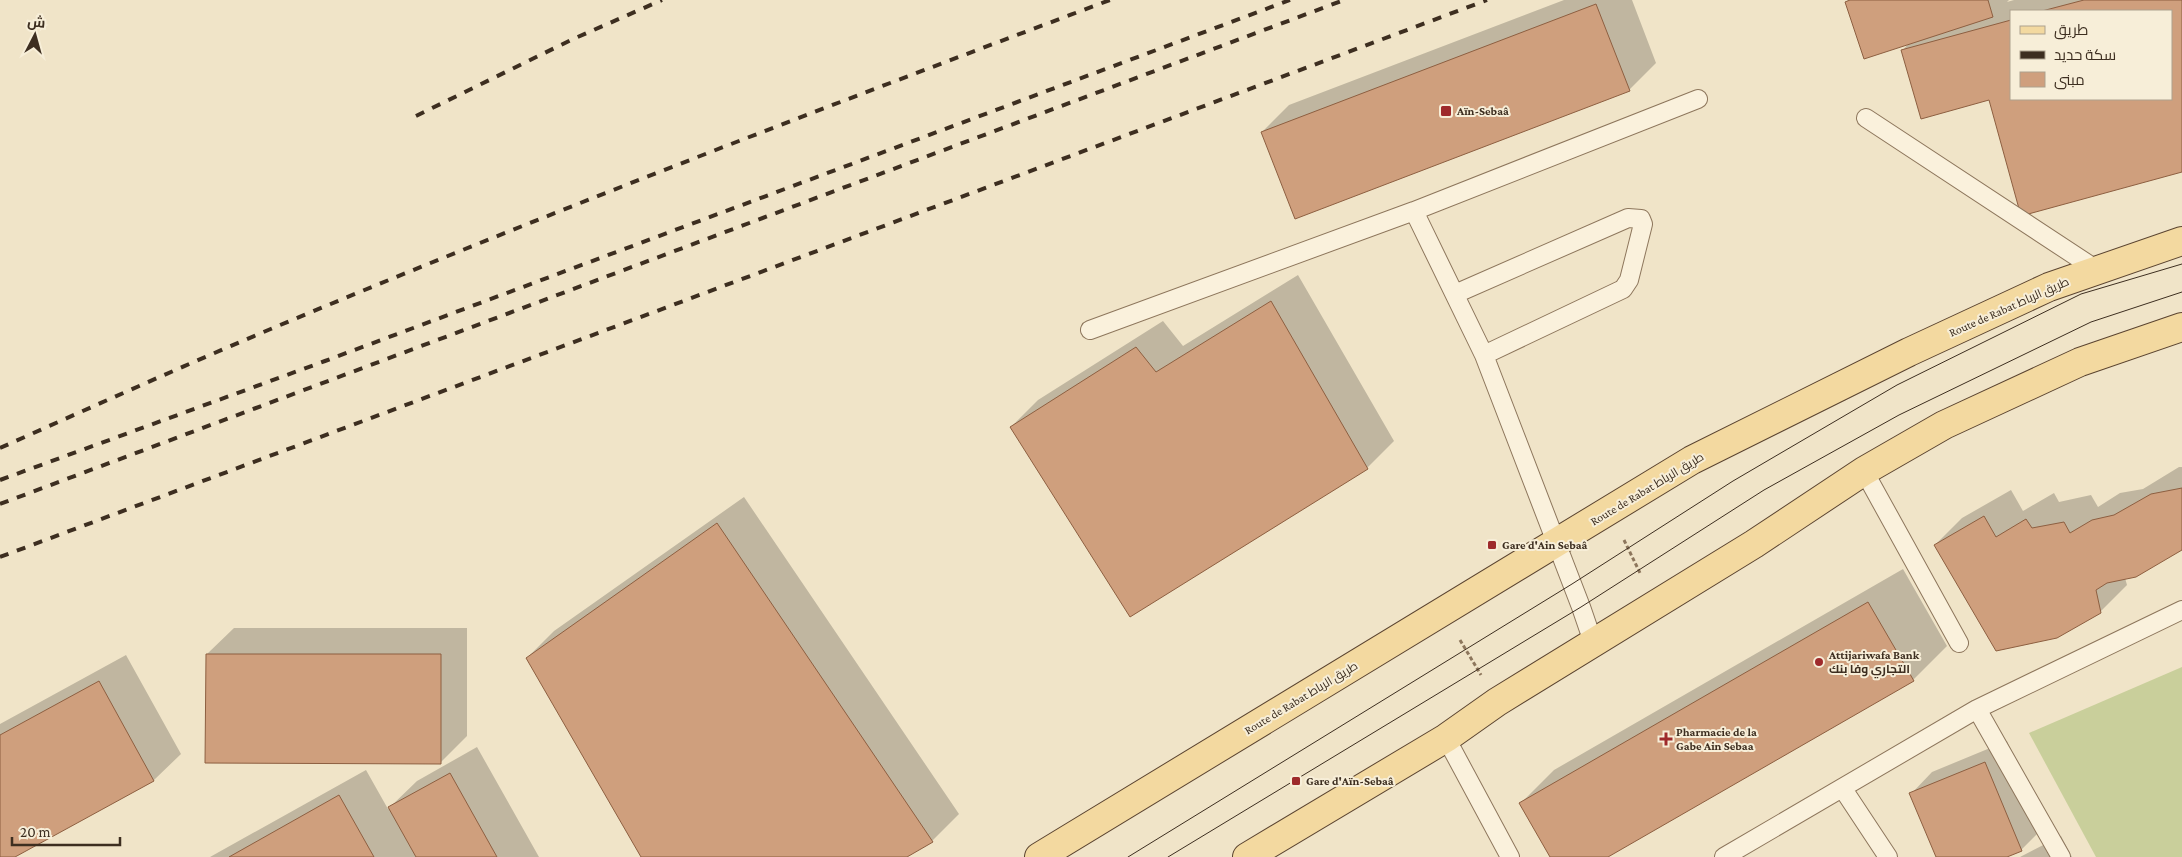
<svg xmlns="http://www.w3.org/2000/svg" width="2182" height="857" font-family="'Crimson Pro',Cairo,serif">
<style>
.grass{fill:#c9cf9b}
.shadow{fill:#0003;fill-rule:evenodd}
.building{fill:#cf9f7d;stroke:#8d5f41}
.lines{fill:none;stroke-linecap:round;stroke-linejoin:round}
.lane-casing{stroke:#8d765c;stroke-width:20}
.primary-casing{stroke:#5b4430;stroke-width:30}
.path{stroke:#8d765c;stroke-width:3;stroke-dasharray:4 2.5;stroke-linecap:butt}
.lane{stroke:#faf1dc;stroke-width:18}
.primary{stroke:#f3d9a0;stroke-width:28}
.tram{stroke:#3d2e20;stroke-width:1}
.rail{stroke:#3d2e20;stroke-width:4;stroke-dasharray:9 9;stroke-linecap:butt}
.poi-dot{fill:#9e2a2b;stroke:#f7eed8;stroke-width:2}
.labels{text-anchor:middle;stroke-width:4;stroke-linejoin:round;paint-order:stroke}
.poi-label{font-size:12px;font-weight:bold;fill:#3d2e20;stroke:#f7eed8;text-anchor:start}
.street-label{font-size:12px;fill:#3d2e20;stroke:#f7eed8}
</style>
<rect width="100%" height="100%" fill="#f0e4c8"/>
<path class="grass" d="M2182 667V857H2096L2029 733Z"/>
<path class="shadow" d="M1564 0H1632L1656 63 1629 90 1262 132 1289 105Z
M1848 0H2009L2007 2 2014 0H2182V171L1990 99 1903 50 1909 43 1846 2ZM2011 11H2171V99H2011Z
M1298 275 1394 441 1367 468 1131 615 1011 427 1038 400 1163 321 1183 346Z
M2179 467H2182V548L2125 578 2127 585 2100 612 1935 545 1962 518 2011 490 2023 511 2054 493 2059 502 2091 495 2098 507 2120 493 2143 489Z
M744 497 959 814 932 841 905 857H642L527 658 554 631Z
M1903 569 1947 646 1913 680 1605 857H1552L1520 804 1554 770Z
M234 628H467V736L440 763 207 654Z
M126 655 181 754 154 780 13 857H0V724Z
M2007 741 2043 828 2021 850 2004 857H1937L1911 794 1932 772Z
M477 747 539 857H210L366 770 388 809 417 781Z
M2061 836 2072 857H2020Z"/>
<path class="building" d="M1850 0H1988L1993 17 1864 59 1845 2Z
M2084 0H2182V172L2021 216 1989 100 1921 119 1901 50 2011 20V99H2171V11H2042Z
M1596 4 1630 91 1295 219 1261 132Z
M1271 301 1368 469 1130 617 1010 427 1136 347 1156 372Z
M2182 488V550L2136 577 2107 583 2096 590 2101 613 2057 638 1996 651 1934 545 1984 516 1996 537 2026 519 2032 528 2064 522 2070 533 2092 520 2114 515 2151 494Z
M717 523 933 842 907 857H641L526 658Z
M1868 602 1914 681 1608 857H1550L1519 803Z
M206 654H441V764L205 763Z
M99 681 154 781 15 857H0V735Z
M1985 762 2022 851 2007 857H1936L1909 793Z
M450 773 497 857H416L388 807Z
M339 795 374 857H229Z"/>
<g class="lines">
<defs>
<path id="lane" d="M1866 118 2097 270
M1414 211 1484 355 1581 607 1593 642
M1455 294 1628 218 1641 219 1643 224 1629 280 1623 289 1484 355
M1090 330 1414 211 1698 99
M1864 471 1959 643
M1977 709 2061 857
M1446 738 1510 857
M1843 789 1888 857
M1724 857 1977 709 2182 610"/>
<path id="primary" d="M1039 857 1692 460 1909 352 2049 287 2182 241
M1247 857 1446 738 1497 702 1754 544 1864 471 1944 425 2080 362 2182 327"/>
</defs>
<use href="#lane" class="lane-casing"/>
<use href="#primary" class="primary-casing"/>
<path class="path" d="M1624 540 1641 575
M1460 640 1481 675"/>
<use href="#lane" class="lane"/>
<use href="#primary" class="primary"/>
<path class="tram" d="M1128 857 1572 584 1733 481 1897 385 2081 294 2182 264
M1168 857 1581 607 1764 490 1899 415 2091 322 2182 292"/>
<path class="rail" d="M416 116 571 40 662 0
M0 448C103 402 205 356 309 313 573 203 841 101 1110 0
M0 480 325 361 1290 0
M0 504 1344 0
M0 557 1487 0"/>
</g>
<g class="poi-dot">
<rect x="1440" y="105" width="12" height="12" rx="2.5"/>
<rect x="1487" y="540" width="10" height="10" rx="2.5"/>
<circle cx="1819" cy="662" r="5"/>
<path d="M1663.5 731.5h5v5h5v5h-5v5h-5v-5h-5v-5h5z"/>
<rect x="1291" y="776" width="10" height="10" rx="2.5"/>
</g>
<g class="labels">
<g class="poi-label">
<text x="1457" y="115">Aïn-Sebaâ</text>
<text x="1502" y="549">Gare d'Ain Sebaâ</text>
<text x="1829" y="659">Attijariwafa Bank<tspan x="1829" dy="14">التجاري وفا بنك</tspan></text>
<text x="1676" y="736">Pharmacie de la<tspan x="1676" dy="14">Gabe Ain Sebaa</tspan></text>
<text x="1306" y="785">Gare d'Aïn-Sebaâ</text>
</g>
<g class="street-label">
<text transform="translate(2009 307) rotate(-24)" y="4">Route de Rabat طريق الرباط</text>
<text transform="translate(1647 489) rotate(-31)" y="4">Route de Rabat طريق الرباط</text>
<text transform="translate(1301 698) rotate(-31)" y="4">Route de Rabat طريق الرباط</text>
</g>
</g>
<rect x="2010" y="10" width="162" height="90" fill="#f7eed8" stroke="#ada18e"/>
<rect x="2020" y="26" width="25" height="8" fill="#f3d9a0" stroke="#ada18e"/>
<text x="2054" y="35" font-size="15" fill="#3d2e20">طريق</text>
<rect x="2020" y="51" width="25" height="8" fill="#3d2e20" stroke="#ada18e"/>
<text x="2054" y="60" font-size="15" fill="#3d2e20">سكة حديد</text>
<rect x="2020" y="72" width="25" height="15" fill="#cf9f7d" stroke="#ada18e"/>
<text x="2054" y="85" font-size="15" fill="#3d2e20">مبنى</text>
<g transform="translate(35 35) rotate(6)" stroke="#f7eed8" stroke-width="4" paint-order="stroke">
<path d="M0-4L9 19L0 12L-9 19Z" fill="#3d2e20"/>
<text y="-8" font-size="14" font-weight="bold" text-anchor="middle" fill="#3d2e20">ش</text>
</g>
<path d="M12 837v8h108v-8" fill="none" stroke="#3d2e20" stroke-width="2.5"/>
<text x="20" y="837" font-size="15" fill="#3d2e20" stroke="#f7eed8" stroke-width="4" paint-order="stroke">20 m</text>
</svg>
